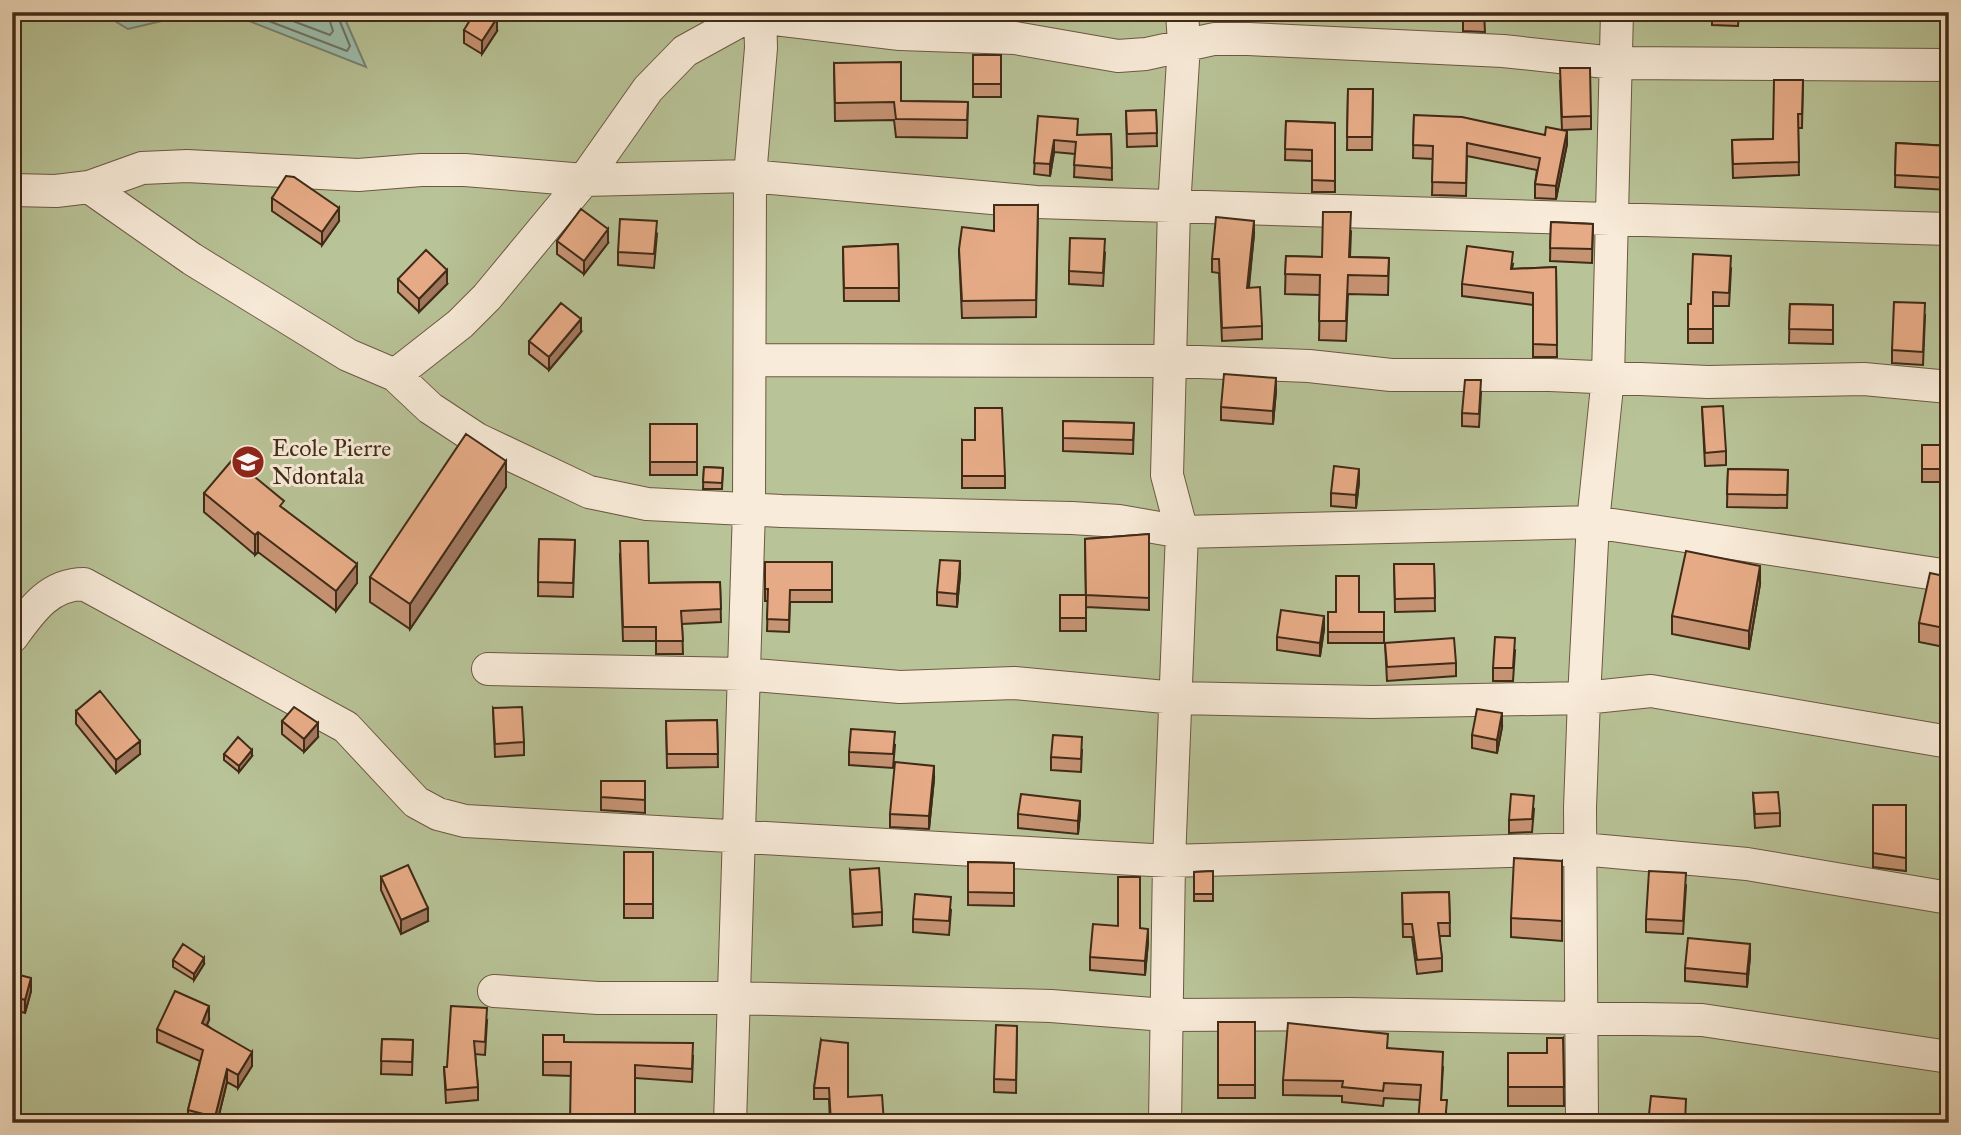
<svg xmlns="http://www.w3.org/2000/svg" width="1961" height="1135" font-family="'IM FELL Great Primer',serif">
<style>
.green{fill:#b8c397;stroke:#7c7757;stroke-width:2}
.water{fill:#9dbeae;stroke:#788372;stroke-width:2}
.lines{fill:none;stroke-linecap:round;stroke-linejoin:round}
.shore{stroke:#6e7462;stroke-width:2}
.minor-casing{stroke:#6d5842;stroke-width:34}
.minor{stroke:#f8ebd9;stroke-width:32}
.wall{fill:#c69373;stroke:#402b17;stroke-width:2}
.shaded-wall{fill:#a1785e;stroke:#402b17;stroke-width:2}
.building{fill:#e6ab86;stroke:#402b17;stroke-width:2}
.labels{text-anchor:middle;stroke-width:6;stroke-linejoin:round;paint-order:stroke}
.poi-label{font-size:24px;fill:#402b17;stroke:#f8ebd9;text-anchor:start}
</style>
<rect width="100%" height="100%" fill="#f4e0c4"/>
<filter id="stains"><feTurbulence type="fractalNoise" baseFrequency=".00286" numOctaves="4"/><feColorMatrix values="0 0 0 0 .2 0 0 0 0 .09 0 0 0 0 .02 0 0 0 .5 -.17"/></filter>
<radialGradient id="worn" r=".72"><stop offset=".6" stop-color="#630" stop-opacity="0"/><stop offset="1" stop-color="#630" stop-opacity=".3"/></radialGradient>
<path class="green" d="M12 12H1949V1123H12Z"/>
<path class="water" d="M100 12H200L128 29Z
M226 12H342L366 67Z"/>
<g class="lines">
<path class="shore" d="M245 12 347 51 350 46 336 12
M269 12 330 35 333 31 327 12"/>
<defs>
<path id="minor" d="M764 12 775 19 900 34 1015 38 1118 56 1146 54 1214 39H1248L1503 51 1615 63 1949 65
M89 187 192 259 348 355 395 375 430 408 477 439 589 492 647 504 782 511 1072 518 1119 521 1182 532 1593 522 1949 576
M12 190 56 191 89 187 142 168 187 166 358 175 421 170H465L584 180 750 176 1036 202 1949 229
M752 360 1172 361 1309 366 1391 375H1550L1708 382 1864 379 1949 387
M395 375 460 324 487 297 584 180 648 89 685 51 756 12
M12 637C31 611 49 584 84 584L346 727 416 802 438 814 465 821 1169 861 1581 849 1747 864 1949 898
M488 669 742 674 900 687 1014 683 1176 698 1373 702 1584 698 1651 691 1949 742
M494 991 598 998H736L1051 1006 1165 1015 1349 1014 1702 1020 1949 1057
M730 1123 749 509 750 176 761 48 760 12
M1165 1123 1169 861 1182 532 1167 475 1174 208 1184 44 1182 12
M1582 1123 1580 808 1584 698 1593 522 1608 377 1617 12"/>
</defs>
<use href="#minor" class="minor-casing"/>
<use href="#minor" class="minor"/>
</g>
<path class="wall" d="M1221 12H1267V21H1221Z
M1463 12H1484L1485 32 1463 31Z
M1712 12H1739L1738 26 1712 25Z
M464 30 497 31 482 54 464 43Z
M973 55H1001V97H973Z
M834 63 901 101 968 102 967 138 896 137 894 120 835 121Z
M1803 80 1802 128H1798L1799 175 1733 178 1732 140 1773 139Z
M1560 82 1591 116V129L1562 130Z
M1348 89H1373L1372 150H1347Z
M1156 110 1157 146 1127 147 1126 111Z
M1414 115 1567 144 1556 199 1535 198V184L1537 170 1467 156 1466 196 1432 195 1433 159 1413 158Z
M1038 116 1078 135 1111 134 1112 180 1074 177 1075 154 1054 152 1050 176 1034 174Z
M1286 121 1335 123V192H1312V161L1285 160Z
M1896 143 1949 146V190L1895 187Z
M272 198 339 221 322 245 272 211Z
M1038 205 1036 317 962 318 959 249 994 231Z
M1551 222 1593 224 1592 263 1550 261Z
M1351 232 1350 257 1389 258 1388 295 1348 294 1346 341 1319 340 1320 295 1285 294 1286 256 1322 257Z
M657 234 654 268 618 265V252Z
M1254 234 1249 287 1262 326V339L1222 341 1219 273 1212 272V259Z
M557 241 608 243 584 274 557 254Z
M898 244 899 301H844L843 247Z
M1105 253 1103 286 1069 284V271Z
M1513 264 1512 269 1556 267 1557 357H1533V305L1462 296V284Z
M1731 269 1729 306H1713V343H1688V304H1691Z
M398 279 447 284 419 312 398 292Z
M1790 304 1833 305V344L1789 343Z
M1925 316 1923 365 1892 363V350Z
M581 332 549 370 529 354V341Z
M1276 391 1273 424 1221 420V407Z
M1481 393 1479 427 1462 426V413Z
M1702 407 1726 451V465L1705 466Z
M1063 421 1134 423 1133 454 1063 451Z
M650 424H697V475H650Z
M962 440 1005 476V488H962Z
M1922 445H1949V482H1922Z
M704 467 723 468 722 489H703Z
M1728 469 1788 470 1787 508 1727 507Z
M1359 482 1356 508 1331 506V493Z
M506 487 410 629 370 602V577Z
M204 493 284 509 357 583 336 611 258 552 255 555 204 512Z
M1149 534V610L1086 607 1085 539Z
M539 539 575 540 573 597 538 596Z
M620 555 649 583 720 582 721 622 682 624 683 654H656V641H623Z
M765 562H832V602H790L789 632 767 631 768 601H765Z
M1394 564H1434L1435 611 1395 612Z
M960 575 957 607 937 605V592Z
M1949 577V648L1919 642V623Z
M1760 584 1749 649 1672 634V616Z
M1060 595H1086V631H1060Z
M1328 612H1384V643H1328Z
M1324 629 1320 656 1277 650V637Z
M1385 643 1456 663V676L1387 681Z
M1515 651 1513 681H1493V668Z
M493 708 524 742V755L495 757Z
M76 711 140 754 116 773 76 724Z
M717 720 718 767 667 768 666 721Z
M282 721 318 737 304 752 282 734Z
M1502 727 1497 753 1472 748V735Z
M895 745 893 768 849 765V752Z
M1082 750 1081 772 1051 770V757Z
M224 754 252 756 239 772 224 760Z
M934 779 929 829 890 827V814Z
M601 781H645V813L601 810Z
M1753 793 1780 813V826L1755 828Z
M1873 805H1906V871L1873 867Z
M1534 809 1532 832 1509 833V820Z
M1018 814H1080L1078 834 1018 828Z
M624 852H653V918H624Z
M1562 861V941L1511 937V918Z
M968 862 1014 863V906L968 905Z
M850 870 882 912V925L853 927Z
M1213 871V901H1194V872Z
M381 877 428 921 401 934 381 890Z
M1686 886 1683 934 1646 932V919Z
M1449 892 1450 936H1439L1442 958V971L1417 974 1412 937H1403L1402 893Z
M951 910 949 935 913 932V919Z
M1140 928 1148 942 1145 975 1090 970V957Z
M1750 957 1747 987 1685 981V968Z
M173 960 204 964 194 980 173 967Z
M12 973 31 991 25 1013 12 1009Z
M209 1020 207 1025 252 1066 238 1088 227 1082 217 1123H188V1110L200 1061 157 1042V1029Z
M487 1021 485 1055 475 1054 478 1087V1100L446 1103 444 1067H447Z
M1218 1022H1255V1098H1218Z
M1017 1026 1016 1093 994 1092V1079Z
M543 1035 564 1042 693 1056 692 1082 635 1078 543 1075Z
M1563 1038 1564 1106H1508V1053H1547Z
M382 1039 413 1040 412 1075 381 1074Z
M821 1040 848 1097 884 1123H830L829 1099H814V1088Z
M1388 1048 1443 1067 1441 1100 1447 1115 1420 1100 1384 1098 1383 1106 1342 1102V1096L1283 1095V1080Z"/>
<path class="shaded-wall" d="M497 18V31L482 54V41Z
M1567 131V144L1556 199V186Z
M1054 140V152L1050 176V164Z
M339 208V221L322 245V232Z
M1254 221V234L1247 301V288Z
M608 229V243L584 274V261Z
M447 270V284L419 312V299Z
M581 319V332L549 370V357Z
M1276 378V391L1273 424V411Z
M506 461V487L410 629V604Z
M1359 469V482L1356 508V495Z
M258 532V552L255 555V535Z
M960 561V575L957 607V594Z
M357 564V583L336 611V591Z
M1760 566V584L1749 649V631Z
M1324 616V629L1320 656V643Z
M1502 713V727L1497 753V740Z
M318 723V737L304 752V739Z
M140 741V754L116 773V760Z
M252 750V756L239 772V766Z
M934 766V779L929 829V816Z
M1080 801V814L1078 834V821Z
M428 908V921L401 934V920Z
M1148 929V942L1145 975V961Z
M1750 944V957L1747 987V974Z
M204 958V964L194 980V974Z
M31 978V991L25 1013V1000Z
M209 1006V1020L202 1036V1023Z
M252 1052V1066L238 1088V1075Z
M227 1069V1082L217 1123H215V1117Z"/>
<path class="building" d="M475 12H488L497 18 482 41 464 30Z
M1463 12H1484L1485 21 1463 20Z
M973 55H1001V84H973Z
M901 62V101L968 102 967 120 896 119 894 102 835 103 834 63Z
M1560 68H1590L1591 116 1562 117Z
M1774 80H1803L1802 114H1798L1799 162 1733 164 1732 140 1773 139Z
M1348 89H1373L1372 137H1347Z
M1156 110 1157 133 1127 134 1126 111Z
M1414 115 1462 117 1545 135 1546 127 1567 131 1556 186 1535 184 1540 158 1467 143 1466 183 1432 182 1433 146 1413 145Z
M1038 116 1078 119 1077 135 1111 134 1112 168 1074 165 1076 142 1054 140 1050 164 1034 163Z
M1286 121 1335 123V181L1312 180V150L1285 149Z
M1896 143 1949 146V178L1895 175Z
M286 176 294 177 339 208 322 232 272 198Z
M994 205H1038L1036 300 962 301 959 249 962 227 994 231Z
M581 209 608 229 584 261 557 241Z
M1323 212H1351L1349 257 1389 258 1388 276 1348 275 1346 321H1319L1320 275 1285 274 1286 256 1322 257Z
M1216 217 1254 221 1247 288 1260 287 1262 326 1222 328 1219 259H1212Z
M620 219 657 221 654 254 618 252Z
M1551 222 1593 224 1592 249 1550 248Z
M1070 238 1105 239 1103 273 1069 271Z
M898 244 899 288H844L843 247Z
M1467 246 1513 252 1511 269 1556 267 1557 345 1533 344V293L1462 284Z
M426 250 447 270 419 299 398 279Z
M1693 254 1731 256 1729 293 1713 292V329H1688V304H1691Z
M1894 302 1925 303 1923 352 1892 350Z
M561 303 581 319 549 357 529 341Z
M1790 304 1833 305V330L1789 329Z
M1224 374 1276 378 1273 411 1221 407Z
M1465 380H1481L1479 414 1462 413Z
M1723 406 1726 451 1705 453 1702 407Z
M975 408H1002L1005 476H962V440H975Z
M1063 421 1134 423 1133 440 1063 438Z
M650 424H697V462H650Z
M466 434 506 461 410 604 370 577Z
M1922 445H1949V469H1922Z
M233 459 284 501 280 506 357 564 336 591 258 532 255 535 204 493Z
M1334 466 1359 469 1356 495 1331 493Z
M704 467 723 468 722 483 703 482Z
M1728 469 1788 470 1787 495 1727 494Z
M1149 534V598L1086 595 1085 539Z
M539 539 575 540 573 583 538 582Z
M620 541H648L649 583 720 582 721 609 681 611 683 641H656V627H623Z
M1686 551 1760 566 1749 631 1672 616Z
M940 560 960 561 957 594 937 592Z
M765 562H832V590H790L789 620 767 619 768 589H765Z
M1394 564H1434L1435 598 1395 599Z
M1930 573 1949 577V629L1919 623Z
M1336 576H1359V612H1384V632H1328V612H1336Z
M1060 595H1086V618H1060Z
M1281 610 1324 616 1320 643 1277 637Z
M1495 637 1515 638 1513 668H1493Z
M1454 638 1456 663 1387 667 1385 643Z
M100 691 140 741 116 760 76 711Z
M294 707 318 723 304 739 282 721Z
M522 707 524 742 495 744 493 708Z
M1477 709 1502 713 1497 740 1472 735Z
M717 720 718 754H667L666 721Z
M851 729 895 732 893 754 849 752Z
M1053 735 1082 737 1081 759 1051 757Z
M238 737 252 750 239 766 224 754Z
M895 762 934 766 929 816 890 814Z
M601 781H645V800L601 797Z
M1778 792 1780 813 1755 814 1753 793Z
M1021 794 1080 801 1078 821 1018 814Z
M1511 794 1534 796 1532 819 1509 820Z
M1873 805H1906V858L1873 853Z
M624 852H653V904H624Z
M1514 858 1562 861V921L1511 918Z
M968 862 1014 863V893L968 892Z
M408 865 428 908 401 920 381 877Z
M879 868 882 912 853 914 850 870Z
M1213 871V894H1194V872Z
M1649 871 1686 873 1683 921 1646 919Z
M1118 877H1140V928L1148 929 1145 961 1090 957 1093 924 1118 926Z
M1449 892 1450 923H1438L1442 958 1417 960 1412 924H1403L1402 893Z
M915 894 951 897 949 921 913 919Z
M1688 938 1750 944 1747 974 1685 968Z
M183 944 204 958 194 974 173 960Z
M12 973 31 978 25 1000 12 996Z
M175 991 209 1006 202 1023 252 1052 238 1075 227 1069 215 1117 188 1110 203 1050 157 1029Z
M451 1006 487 1008 485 1042 474 1041 478 1087 446 1090 444 1067H447Z
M1218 1022H1255V1085H1218Z
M1288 1023 1388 1034 1387 1048 1443 1052 1441 1100H1447L1445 1123H1418L1421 1085 1384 1083 1383 1091 1342 1087 1343 1081 1283 1080Z
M996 1025 1017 1026 1016 1080 994 1079Z
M543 1035H564V1042L693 1043 692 1069 635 1065V1123H570L571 1062H543Z
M1547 1038H1563L1564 1087H1508V1053H1547Z
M382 1039 413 1040 412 1062 381 1061Z
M821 1040 848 1043V1097L882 1095 884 1123H831L829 1088H814Z
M1651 1096 1686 1099 1685 1123H1648Z"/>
<defs>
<symbol id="school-disc" viewBox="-11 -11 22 22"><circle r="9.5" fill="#8f2418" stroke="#f8ebd9"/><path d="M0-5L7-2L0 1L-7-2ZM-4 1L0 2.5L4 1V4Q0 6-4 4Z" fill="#fff"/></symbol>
</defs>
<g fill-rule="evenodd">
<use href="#school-disc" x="229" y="443" width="38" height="38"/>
</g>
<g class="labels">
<g class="poi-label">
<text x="272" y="456">Ecole Pierre<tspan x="272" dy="28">Ndontala</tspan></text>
</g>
</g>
<rect width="1961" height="1135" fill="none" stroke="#f4e0c4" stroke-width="42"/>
<rect x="14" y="14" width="1933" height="1107" fill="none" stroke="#402b17" stroke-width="3.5"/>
<rect x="21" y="21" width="1919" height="1093" fill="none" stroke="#402b17" stroke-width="2"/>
<rect width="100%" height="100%" filter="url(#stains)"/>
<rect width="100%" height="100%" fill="url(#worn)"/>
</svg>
